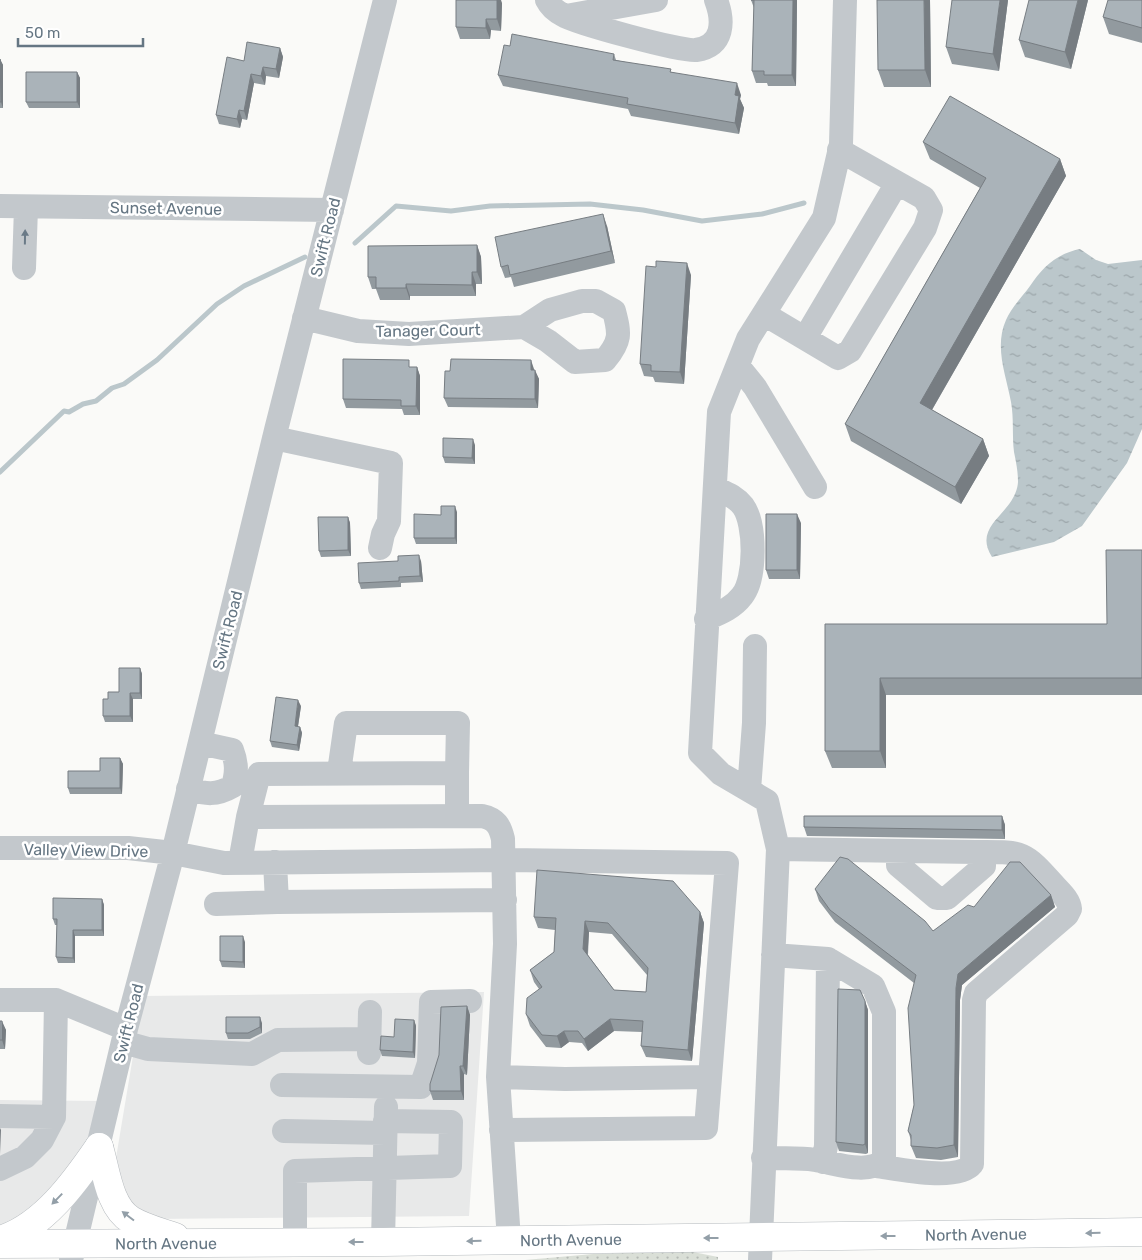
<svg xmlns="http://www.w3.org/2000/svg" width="1142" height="1260" font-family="Rubik,sans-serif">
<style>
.built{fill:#e8e9e9}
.grass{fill:url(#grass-dots)}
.water{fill:url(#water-ripples)}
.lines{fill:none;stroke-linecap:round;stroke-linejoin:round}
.stream{stroke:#bbc7cb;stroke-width:5}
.major-casing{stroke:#b5babe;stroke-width:29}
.minor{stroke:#c3c8cc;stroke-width:24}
.major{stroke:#fff;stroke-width:28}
.wall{fill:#929a9f;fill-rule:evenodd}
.shaded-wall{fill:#777d82}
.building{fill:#aab3b9;stroke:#777d82;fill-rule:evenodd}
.oneway{fill:#6a7a87}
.oneway2{fill:#939fa8}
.labels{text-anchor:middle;stroke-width:5;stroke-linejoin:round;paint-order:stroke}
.street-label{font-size:16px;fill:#657683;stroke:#fff}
</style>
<defs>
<pattern id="grass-dots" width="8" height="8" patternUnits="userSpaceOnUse" patternTransform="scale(1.25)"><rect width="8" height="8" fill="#dadfd7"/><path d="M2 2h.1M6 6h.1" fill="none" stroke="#b4b9b4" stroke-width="1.8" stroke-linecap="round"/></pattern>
<pattern id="water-ripples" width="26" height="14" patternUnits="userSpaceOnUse" patternTransform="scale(1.25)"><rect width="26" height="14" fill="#bbc7cb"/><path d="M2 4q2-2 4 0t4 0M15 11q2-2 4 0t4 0" fill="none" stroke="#9ca6aa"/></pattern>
</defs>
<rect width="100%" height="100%" fill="#fafaf8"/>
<path class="built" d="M484 992 469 1216 153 1219 136 1214 117 1182 115 1164 143 996Z
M0 1100 103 1101 88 1152 31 1217 0 1227Z"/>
<path class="grass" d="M688 1251 718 1257V1260H525L593 1254Z"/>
<path class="water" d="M1080 249 1096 260 1108 264 1142 260V429L1127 463 1082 526 1054 542 992 557C971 524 1016 514 1018 482 1018 471 1016 462 1014 452 1012 435 1014 419 1011 402 1006 375 994 347 1006 320 1011 308 1022 297 1030 286 1043 267 1056 254 1080 249Z"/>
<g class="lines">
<path class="stream" d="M355 243 396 206 451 211 490 206 590 204 643 210 702 221 762 214 804 203
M0 472 64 411 69 412 83 404 96 401 112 388 124 384 157 360 217 304 244 286 305 257"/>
<defs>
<g id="major">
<path d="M99 1147C106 1170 109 1207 131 1220 144 1228 161 1232 175 1237"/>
<path d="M0 1240C43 1227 75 1182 99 1147"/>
<path id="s1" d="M0 1244 383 1242 1142 1232"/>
</g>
</defs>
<use href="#major" class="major-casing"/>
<path class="minor" d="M547 0C550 6 557 12 563 15 576 23 682 52 696 50 724 46 724 21 716 0
M566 16 656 0
M0 206 332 210
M24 268 26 207
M764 314 838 358 850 351 925 228 931 210 924 198 839 150
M304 318 358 331 409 334 524 327 550 310 582 301H596L614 311C620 334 621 341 605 360L575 362 548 341 524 327
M805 338 897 183
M738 366 755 387 815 487
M274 438 391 463 389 521 383 534 380 548
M706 619C720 613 733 608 742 596 756 579 756 524 743 506 735 496 726 493 715 488
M339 772 346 723H458L457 773
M188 789C206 794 216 796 233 786 237 772 237 763 232 750L200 743
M749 790 754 723 755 646
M248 817 259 774 457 773V816
M0 848H128L173 853 224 863 504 860 727 863 706 1128 501 1130
M778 849 976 852 984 858V866L947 898H937L898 865V851
M240 862 248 817 482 816C496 819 500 826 503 839L505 944 498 1077 509 1240
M275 862 277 902 505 900
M216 904 277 902
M0 1000H56L126 1029
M123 1042 148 1049 252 1054 278 1040 369 1039
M369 1053 370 1012
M498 1077 565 1079 710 1077
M282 1085 421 1087 429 1063 431 1002 470 1001
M0 1116 54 1117
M284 1131 385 1133
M763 1158C780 1159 798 1157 815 1160 835 1163 866 1175 884 1161V1012L873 986 828 959 773 955
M823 1162 826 1146 828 959
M877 1166C898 1169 958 1182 972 1164L974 1000 976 993 1067 915 1070 909C1069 899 1060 892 1053 884 1023 850 1022 852 976 852
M0 1169 25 1157 42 1140 54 1117 56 1000
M295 1242V1171L450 1166 451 1122 385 1121
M383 1242 386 1107
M71 1260 126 1029 173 853 276 430 385 0
M760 1260 778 849 767 801 721 774 700 753 719 412 748 339 824 218 841 144 845 0"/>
<use href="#major" class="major"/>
</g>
<path class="wall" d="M751 0H797L796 86H768L767 83H756L752 71 754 8Z
M930 0 931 87H884L878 70Z
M1008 0 999 71 952 64 946 47Z
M1088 0 1071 69 1025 57 1019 40Z
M1142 0V43L1109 34 1103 17Z
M502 3 501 31 491 30 490 39H460L456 27Z
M510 46 614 54 616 60 672 72 741 95 740 99 744 108 739 134 631 116 628 109 503 86 498 75Z
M280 48 283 57 279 78 266 76 265 85 254 83 247 120 242 119 240 128 219 124 216 115 244 61Z
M0 59 3 65V108H0Z
M77 72 80 78V108H29L26 102Z
M923 142 1060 159 1066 176 932 410 983 439 989 456 961 504 851 441 845 424 980 188 930 159Z
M607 226 615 263 514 287 511 277 505 278 501 267Z
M477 245 481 257 482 284H476V296H410V300H380L376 289H372L368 277Z
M656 267 691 275 684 384 655 382 653 377 644 376 640 364Z
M412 367H417L420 376V415H404L402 409 346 408 343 399Z
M534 369V370L539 379 538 408 448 407 444 398Z
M475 445V464L445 463 443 457Z
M457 512V544H416L414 538 441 515Z
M348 517 350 523 351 556 321 557 319 551Z
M801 523 800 579H769L766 570Z
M1142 550V695H886V768H832L825 751V624H1107Z
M421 561 423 582 401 583V587L361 589 359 583Z
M140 668 142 674V699H133V722H105L103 716 108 699 119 692Z
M301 706 298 727H300L302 733 299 751 272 747 270 741Z
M120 758 123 764 122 794H70L68 788 100 771Z
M1002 816 1005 825V839L807 836 804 827Z
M815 889 933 931 974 907 1051 895 1055 907 962 985 960 1000 958 1157 941 1160 916 1158 911 1146V1140L908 1131 914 1105V983L835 922 819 901Z
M102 899 104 905V936H75V963H58L56 957 57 925H55L53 919Z
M700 912 704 923 692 1061 646 1057 641 1046 642 1032 614 1031 588 1051 582 1043 569 1042 561 1048 546 1047 530 1026 526 1014 539 989 534 982 530 970 554 952 555 930 538 928 534 917ZM589 932 612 934 647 975 646 992 614 990 588 955Z
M245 942V968L222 967 220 961Z
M865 1001 868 1010V1153L866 1154 839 1151 836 1142Z
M467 1006 470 1015 467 1075 464 1074V1100H433L430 1091Z
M414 1020 416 1026 415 1058 382 1056 380 1050Z
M0 1021 6 1030 5 1049H0Z
M262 1023V1033L250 1039H228L226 1033Z"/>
<path class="shaded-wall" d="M497 0H501L502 3 501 31 497 19Z
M793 0H797L796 86 792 75Z
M924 0H930L931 87 925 70Z
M1000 0H1008L999 71 993 54Z
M1078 0H1088L1071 69 1065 52Z
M486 19 491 30 490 39 486 28Z
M280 48 283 57 279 78 276 69Z
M0 59 3 65V108L1 102Z
M263 67 266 76 265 85 261 76Z
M77 72 80 78V108L77 102Z
M251 74 254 83 247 120 244 111Z
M737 83 741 95 740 99 744 108 739 134 735 123V95Z
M239 110 242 119 240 128 237 119Z
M1060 159 1066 176 926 420 920 403Z
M603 214 607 226 615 263 611 251Z
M477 245 481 257 482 284 477 272Z
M687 263 691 275 684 384 680 372Z
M472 272 476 284V296L472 285Z
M406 284 410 296V300L406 288Z
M531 360 534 369V379L531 370Z
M417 367 420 376V415L416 406Z
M535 370 539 379 538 408 535 399Z
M473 439 475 445V464L472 458Z
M983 439 989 456 961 504 955 487Z
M455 506 457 512V544L455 538Z
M797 514 801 523 800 579 797 570Z
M348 517 350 523 351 556 348 550Z
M419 555 421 561 423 582 420 576Z
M140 668 142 674V699L140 693Z
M880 678 886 695V768L880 751Z
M130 693 133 699V722L130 716Z
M298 700 301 706 297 732 295 726Z
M300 727 302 733 299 751 297 745Z
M120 758 123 764 122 794 120 788Z
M1002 816 1005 825V839L1002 830Z
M1051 895 1055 907 962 985 960 1000 958 1157 954 1145 956 988 958 974Z
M102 899 104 905V936L102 930Z
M700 912 704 923 692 1061 688 1050Z
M585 921 589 932 587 960 583 949Z
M73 930 75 936V963L73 958Z
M243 936 245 942V968L243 962Z
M865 1001 868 1010V1153L865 1144Z
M467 1006 470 1015 467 1075 463 1066Z
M260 1017 262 1023V1033L260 1027Z
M610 1019 614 1031 588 1051 584 1039Z
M414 1020 416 1026 415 1058 413 1052Z
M2 1021 6 1030 5 1049 2 1040Z
M564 1031 569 1042 561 1048 557 1036Z
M460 1066 464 1074V1100L461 1091Z
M0 1128 1 1130 0 1154Z"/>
<path class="building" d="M456 0H497V19H486V28L456 27Z
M751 0H793L792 75H764V71H752L754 0Z
M877 0H924L925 70H878Z
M952 0H1000L993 54 946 47Z
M1029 0H1078L1065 52 1019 40Z
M1108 0H1142V28L1103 17Z
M512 34 614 54 613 60 671 69 670 72 737 83 735 95 739 96 735 123 627 104 628 98 498 75 504 45 510 46Z
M247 42 280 48 276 69 263 67 261 76 251 74 244 111 239 110 237 119 216 115 227 57 244 61Z
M0 59 1 102H0Z
M26 72H77V102H26Z
M950 96 1060 159 920 403 983 439 955 487 845 424 986 178 923 142Z
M603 214 611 251 510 275 508 265 501 267 495 237Z
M477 245V272H472V285L406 284V288H376V277H368V246Z
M656 261 687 263 680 372 651 371V365L640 364 646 266 656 267Z
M343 359 409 360V367H417L416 406H401V400L343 399Z
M451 359 531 360V370H535V399L444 398 445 371H450Z
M443 438 473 439 472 458 443 457Z
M441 506H455V538H414V514L441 515Z
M766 514H797V570H766Z
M318 517H348V550L319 551Z
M1106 550H1142V678H880V751H825V624H1107Z
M419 555 420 576 399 577V581L359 583 358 563 398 561V556Z
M119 668H140V693H130V716H103V699H108V692H119Z
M276 697 298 700 295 726 300 727 297 745 270 741Z
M100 758H120V788H68V771H100Z
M804 816H1002V830L804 827Z
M840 857 848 859 925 921 933 931 968 905 974 907 1010 862H1020L1051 895 958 974 956 988 954 1145 937 1148 911 1146V1135L908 1131 914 1105 908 1008 916 975 830 910 815 889Z
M537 870 673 881 700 912 688 1050 641 1046 643 1021 610 1019 584 1039 578 1031H564L557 1036 542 1035 526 1014 527 998 542 987 530 970 554 952 556 918 534 917ZM585 921 608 923 648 968 646 992 614 990 583 949Z
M53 898 102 899V930H73V958L56 957 57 919H53Z
M220 936H243V962L220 961Z
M838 989 860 990 865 1001V1144L863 1145 836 1142Z
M467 1006 463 1066H460L461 1091H430V1084L439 1055 441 1007Z
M226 1017H260V1027L248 1033H226Z
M395 1019 414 1020 413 1052 380 1050 381 1036 394 1037Z
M0 1021H2V1040H0Z"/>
<defs><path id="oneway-solid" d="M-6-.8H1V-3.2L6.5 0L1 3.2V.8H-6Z" transform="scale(1.25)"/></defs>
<use class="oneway" href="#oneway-solid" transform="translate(25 237) rotate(-89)"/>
<g class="oneway2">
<use href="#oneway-solid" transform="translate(57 1199) rotate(134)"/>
<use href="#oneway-solid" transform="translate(128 1216) rotate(-143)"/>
<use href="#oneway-solid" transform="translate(1093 1233) rotate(179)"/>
<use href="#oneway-solid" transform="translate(888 1236) rotate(180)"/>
<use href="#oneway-solid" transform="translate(711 1238) rotate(180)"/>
<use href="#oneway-solid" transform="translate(474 1241) rotate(179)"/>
<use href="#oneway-solid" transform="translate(356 1242) rotate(-180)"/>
</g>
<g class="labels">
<g class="street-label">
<text transform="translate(166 208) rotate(1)" y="6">Sunset Avenue</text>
<text transform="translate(325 237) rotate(-76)" y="6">Swift Road</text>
<text transform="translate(428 330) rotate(-1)" y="6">Tanager Court</text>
<text transform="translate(227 630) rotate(-76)" y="6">Swift Road</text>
<text transform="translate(86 850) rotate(1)" y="6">Valley View Drive</text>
<text transform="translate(128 1023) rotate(-76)" y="6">Swift Road</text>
<text dy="6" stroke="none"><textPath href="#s1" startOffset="976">North Avenue</textPath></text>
<text dy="6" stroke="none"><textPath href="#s1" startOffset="571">North Avenue</textPath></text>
<text dy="6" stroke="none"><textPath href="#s1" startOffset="166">North Avenue</textPath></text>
</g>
</g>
<path d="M18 38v8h125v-8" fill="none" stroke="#657683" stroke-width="2.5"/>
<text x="25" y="38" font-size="15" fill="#657683" stroke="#ffffff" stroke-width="4" paint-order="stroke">50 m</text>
</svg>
